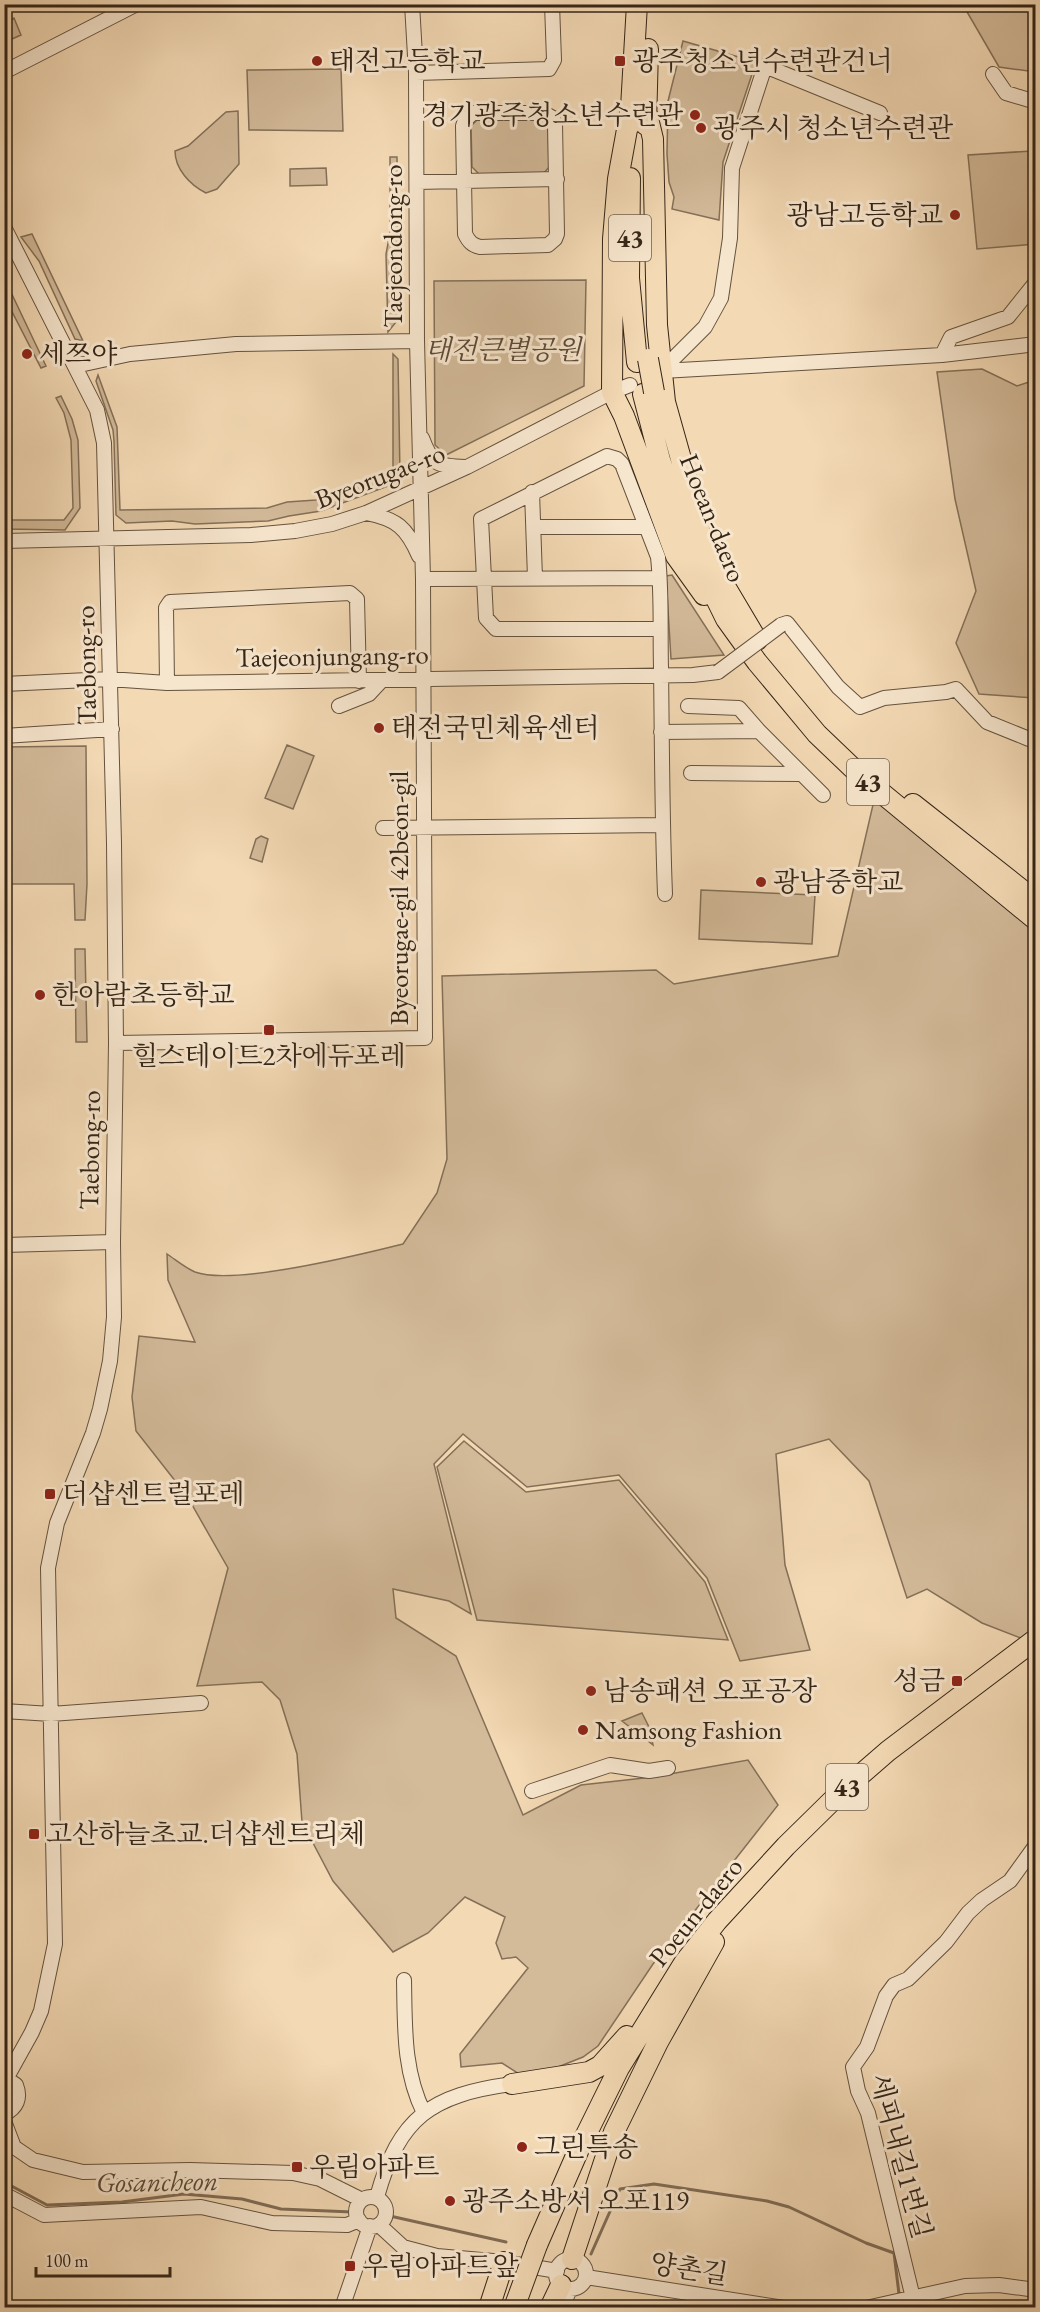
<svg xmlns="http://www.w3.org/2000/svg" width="1040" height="2312" font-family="'EB Garamond','Noto Serif KR',serif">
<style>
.green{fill:#d3ba99;stroke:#847058;stroke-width:1.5}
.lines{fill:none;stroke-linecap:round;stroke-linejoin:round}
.stream{stroke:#806c55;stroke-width:3}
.minor-casing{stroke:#64523e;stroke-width:16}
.highway-casing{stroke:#352517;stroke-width:22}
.minor{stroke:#f7e6ce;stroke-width:14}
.highway{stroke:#f3d9b4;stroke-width:20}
.minor-bridge-casing{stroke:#64523e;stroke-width:16;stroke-linecap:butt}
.highway-bridge-casing{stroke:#352517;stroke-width:22;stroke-linecap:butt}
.minor-bridge{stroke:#f7e6ce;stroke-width:14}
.highway-bridge{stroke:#f3d9b4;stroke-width:20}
.poi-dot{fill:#8f2418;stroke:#f7e6ce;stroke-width:2}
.labels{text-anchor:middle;stroke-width:6;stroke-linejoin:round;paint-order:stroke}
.shield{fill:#f7e6ce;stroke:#6f5f4e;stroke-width:1.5}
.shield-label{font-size:26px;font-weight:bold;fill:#352517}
.poi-label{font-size:27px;fill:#352517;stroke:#f7e6ce;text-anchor:start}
.street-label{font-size:27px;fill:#352517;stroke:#f7e6ce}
.park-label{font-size:27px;font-style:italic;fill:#5c4a38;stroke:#f7e6ce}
.water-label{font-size:28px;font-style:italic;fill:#5a4936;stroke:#f7e6ce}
</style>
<rect width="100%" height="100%" fill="#f3d9b4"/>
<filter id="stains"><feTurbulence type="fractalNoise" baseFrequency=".00333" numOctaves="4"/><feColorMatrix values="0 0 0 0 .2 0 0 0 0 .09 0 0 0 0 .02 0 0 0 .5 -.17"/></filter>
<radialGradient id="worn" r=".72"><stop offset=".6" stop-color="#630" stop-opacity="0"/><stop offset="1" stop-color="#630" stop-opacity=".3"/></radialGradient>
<path class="green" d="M963 5H1035V72L999 67Z
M14 18 21 35 5 42V22Z
M683 41 756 62 723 162 719 220 672 209 674 197 669 182 667 154 668 101Z
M341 69 343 131 249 130 247 70Z
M238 111 239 164 217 189 206 193C190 185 175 169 175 151L188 146 226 112Z
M543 118 548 124 549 167 544 173 479 174 472 167 471 126 477 120Z
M1032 151 1035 198V244L977 249 968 155Z
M390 157H397L398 234 395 255 396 322 388 332 386 254 390 233Z
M326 168 327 185 290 186V169Z
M32 234 83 341 75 339 39 261 21 237Z
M4 272 8 286 46 366 41 368 5 298Z
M586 280 584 386 446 455 435 445 434 281Z
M393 354 398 359 400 475 393 484 321 511 289 516 268 521 195 524 172 521 126 523 116 515 114 441 113 430 96 381 98 375 117 427 120 510 267 508 287 502 316 500 393 471Z
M982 369 1017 386 1035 380V698L979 694 956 643 976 591 955 499 937 372Z
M61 396 72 419 78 440 80 508 65 530 5 529V520H64L73 508 71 440 64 413 56 398Z
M672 575 724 655 671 659 666 576Z
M287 745 314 756 293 809 265 798Z
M86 746 87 884 85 920H75L74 884H5L4 747Z
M875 796 1035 930V1629L1023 1639 982 1623 927 1589 907 1598 869 1481 829 1439 776 1454 785 1565 810 1650 740 1661 707 1578 619 1475 527 1487 463 1434 434 1464 471 1614 449 1601 393 1589 396 1618 456 1656 523 1815 581 1785 653 1777 748 1760 778 1805 653 1964 598 2046 583 2057 548 2071 519 2074 502 2063 461 2067 460 2054 528 1968 516 1957 502 1959 496 1943 505 1917 465 1897 428 1933 393 1952 333 1881 302 1822 297 1754 280 1700 262 1682 197 1686 228 1568 187 1496 136 1431 132 1397 139 1336 195 1342 168 1280 167 1254C176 1260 185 1268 195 1272 233 1286 359 1255 403 1244L437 1193 447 1159 442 976 656 970 674 984 838 956Z
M261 836 268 839 262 862 250 858 256 839Z
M701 890 815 895 812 944 699 939Z
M75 949H85L87 1042H76Z
M464 1441 526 1492 619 1480 705 1582 728 1640 477 1620 437 1467Z
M642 1713 649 1727 653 1745 622 1721Z"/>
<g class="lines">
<path class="stream" d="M4 2182 47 2205 122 2202 184 2194 242 2199 281 2209 352 2212
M390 2216 506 2242
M591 2254 620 2189 654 2184 767 2201 789 2207 866 2243 894 2253 899 2294"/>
<defs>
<path id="minor" d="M4 72 137 4
M416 73 549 69 554 60 552 4
M993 74 1006 93 1036 102
M473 113H544L553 118 555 124 557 234 555 239 548 245 480 247C472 245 469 242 465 234L463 126 465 120Z
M417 182 557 179
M4 227 97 410 104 443 114 843 116 1043 113 1242 114 1317 110 1361 100 1409 93 1433 57 1523 48 1568 55 1944 41 2011 32 2032 7 2077
M942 355 951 337 1008 317 1036 282
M75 366 130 354 236 344 417 341
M662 371 942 355 1036 344
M659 373 705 327 721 298 730 238 732 168 765 66 880 113
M422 438C432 465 437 466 465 467
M532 492 535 578
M366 513C397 519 407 528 419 556
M534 527H645
M4 541 251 535 295 531 332 524 366 513 467 467 612 392 630 385
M423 579 658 578
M781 625 787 623 838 687 860 707 884 698 946 692 956 689 987 722 1029 739 1036 740
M660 629H496L486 618 481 519 607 456 617 459 622 464 658 557C662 593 660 632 661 668 662 743 662 819 665 894
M167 683 166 608 170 602 350 593 357 599 359 681
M4 684 109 679 167 683 693 675 718 672
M339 706 369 694 382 680
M688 706 739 708 759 731
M661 732 759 731 823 795
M4 736 112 729
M691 773 800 774
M383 828 662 825
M116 1043 425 1038 423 579 417 341 416 73 412 4
M4 1245 113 1242
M4 1711 51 1714 201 1703
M532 1791 610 1765 649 1771 668 1768
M404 1980C405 2026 403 2071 424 2113
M4 2077 16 2085C21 2098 17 2108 4 2114
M4 2121 14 2147 33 2160 83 2172 190 2170 293 2173 320 2179 362 2200
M4 2194 44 2215 201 2207 272 2223 347 2225 359 2220
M377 2197C399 2117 431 2095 512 2084
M356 2212a15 15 0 1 1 30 0a15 15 0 1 1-30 0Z
M379 2225 403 2247 437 2256 504 2262 557 2271
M556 2274a15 15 0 1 1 30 0a15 15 0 1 1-30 0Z
M586 2277 784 2308
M913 2298 868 2113 858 2091 853 2067 867 2047 886 1996 894 1985 908 1979 946 1942 968 1913 982 1900 1010 1881 1036 1845
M342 2308 370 2226
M562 2308 570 2289
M866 2308 965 2286 999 2285 1036 2290"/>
<path id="highway" d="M630 113 618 179 613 239 612 392 624 416 676 556 704 595
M647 114 653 139 657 325 665 402 693 502 699 514
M630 125 637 4
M646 125 648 49
M630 178 629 278 637 362
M643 394 660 460 686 537 726 619 757 662 817 734 861 776 1036 920
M688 503 719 576 757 640
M913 804 1036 901
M512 2084 589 2072 600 2066 627 2036
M537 2245 579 2149 619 2068 684 1963 717 1921 786 1846 843 1790 888 1751 1036 1639
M572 2259 614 2132 658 2042 714 1942
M489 2308 504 2262
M550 2308 561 2285"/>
</defs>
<use href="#minor" class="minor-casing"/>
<use href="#highway" class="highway-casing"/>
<use href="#minor" class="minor"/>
<use href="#highway" class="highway"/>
<defs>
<path id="minor-bridge" d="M718 672 781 625"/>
<path id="highway-bridge" d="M648 359 654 392
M514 2308 537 2245"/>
</defs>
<use href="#minor-bridge" class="minor-bridge-casing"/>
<use href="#highway-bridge" class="highway-bridge-casing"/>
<use href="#minor-bridge" class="minor-bridge"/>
<use href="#highway-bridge" class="highway-bridge"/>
</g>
<g class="poi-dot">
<circle cx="317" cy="61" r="6"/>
<rect x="614" y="55" width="12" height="12" rx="3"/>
<circle cx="695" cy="115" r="6"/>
<circle cx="701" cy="128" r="6"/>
<circle cx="955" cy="215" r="6"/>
<circle cx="27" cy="354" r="6"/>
<circle cx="379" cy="728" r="6"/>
<circle cx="761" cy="882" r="6"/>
<circle cx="40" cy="995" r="6"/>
<rect x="263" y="1024" width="12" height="12" rx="3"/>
<rect x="44" y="1488" width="12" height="12" rx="3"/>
<rect x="951" y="1675" width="12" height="12" rx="3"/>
<circle cx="591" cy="1691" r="6"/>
<circle cx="583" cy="1730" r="6"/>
<rect x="28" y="1828" width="12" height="12" rx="3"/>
<circle cx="522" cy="2147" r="6"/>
<rect x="291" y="2161" width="12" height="12" rx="3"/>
<circle cx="450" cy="2201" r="6"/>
<rect x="344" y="2260" width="12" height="12" rx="3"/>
</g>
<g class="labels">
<g class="shield">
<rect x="609" y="215" width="42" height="46" rx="4.5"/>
<rect x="847" y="759" width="42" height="46" rx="4.5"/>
<rect x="826" y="1764" width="42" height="46" rx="4.5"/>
</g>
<g class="shield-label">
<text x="630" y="247">43</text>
<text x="868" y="791">43</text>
<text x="847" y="1796">43</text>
</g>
<g class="poi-label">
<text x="329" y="70">태전고등학교</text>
<text x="632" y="70">광주청소년수련관건너</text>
<text x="683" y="124" text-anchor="end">경기광주청소년수련관</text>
<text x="713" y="137">광주시 청소년수련관</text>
<text x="943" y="224" text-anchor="end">광남고등학교</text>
<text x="39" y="363">세쯔야</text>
<text x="391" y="737">태전국민체육센터</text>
<text x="773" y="891">광남중학교</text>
<text x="52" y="1004">한아람초등학교</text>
<text x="269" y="1065" text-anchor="middle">힐스테이트2차에듀포레</text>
<text x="62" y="1503">더샵센트럴포레</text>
<text x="945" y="1690" text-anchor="end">성금</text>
<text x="603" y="1700">남송패션 오포공장</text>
<text x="595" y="1739">Namsong Fashion</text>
<text x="46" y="1843">고산하늘초교.더샵센트리체</text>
<text x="534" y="2156">그린특송</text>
<text x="309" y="2176">우림아파트</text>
<text x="462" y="2210">광주소방서 오포119</text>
<text x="362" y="2275">우림아파트앞</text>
</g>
<g class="street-label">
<text transform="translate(393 246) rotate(-90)" y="9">Taejeondong-ro</text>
<text transform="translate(380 476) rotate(-21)" y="9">Byeorugae-ro</text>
<text transform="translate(713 518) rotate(68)" y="9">Hoean-daero</text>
<text transform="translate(332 656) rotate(-1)" y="9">Taejeonjungang-ro</text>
<text transform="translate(86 665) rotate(-91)" y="9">Taebong-ro</text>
<text transform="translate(399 898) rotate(-90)" y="9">Byeorugae-gil 42beon-gil</text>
<text transform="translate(90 1150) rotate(-89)" y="9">Taebong-ro</text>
<text transform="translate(696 1912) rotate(-51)" y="9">Poeun-daero</text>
<text transform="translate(901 2156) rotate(75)" y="9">세피내길1번길</text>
<text transform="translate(689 2269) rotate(9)" y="9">양촌길</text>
</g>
<g class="park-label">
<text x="503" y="359">태전큰별공원</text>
</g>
<g class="water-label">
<text transform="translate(157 2181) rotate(-1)" y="10">Gosancheon</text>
</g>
</g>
<rect width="1040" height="2312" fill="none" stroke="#f3d9b4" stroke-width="24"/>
<rect x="6" y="6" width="1028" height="2300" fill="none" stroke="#352517" stroke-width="3"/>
<rect x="12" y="12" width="1016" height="2288" fill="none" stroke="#352517" stroke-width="1.5"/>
<path d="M36 2267v9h134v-9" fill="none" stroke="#352517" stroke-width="3"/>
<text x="45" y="2267" font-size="18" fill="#352517" stroke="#f7e6ce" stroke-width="4.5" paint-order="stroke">100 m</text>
<rect width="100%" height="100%" filter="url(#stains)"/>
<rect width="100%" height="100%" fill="url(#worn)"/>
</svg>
